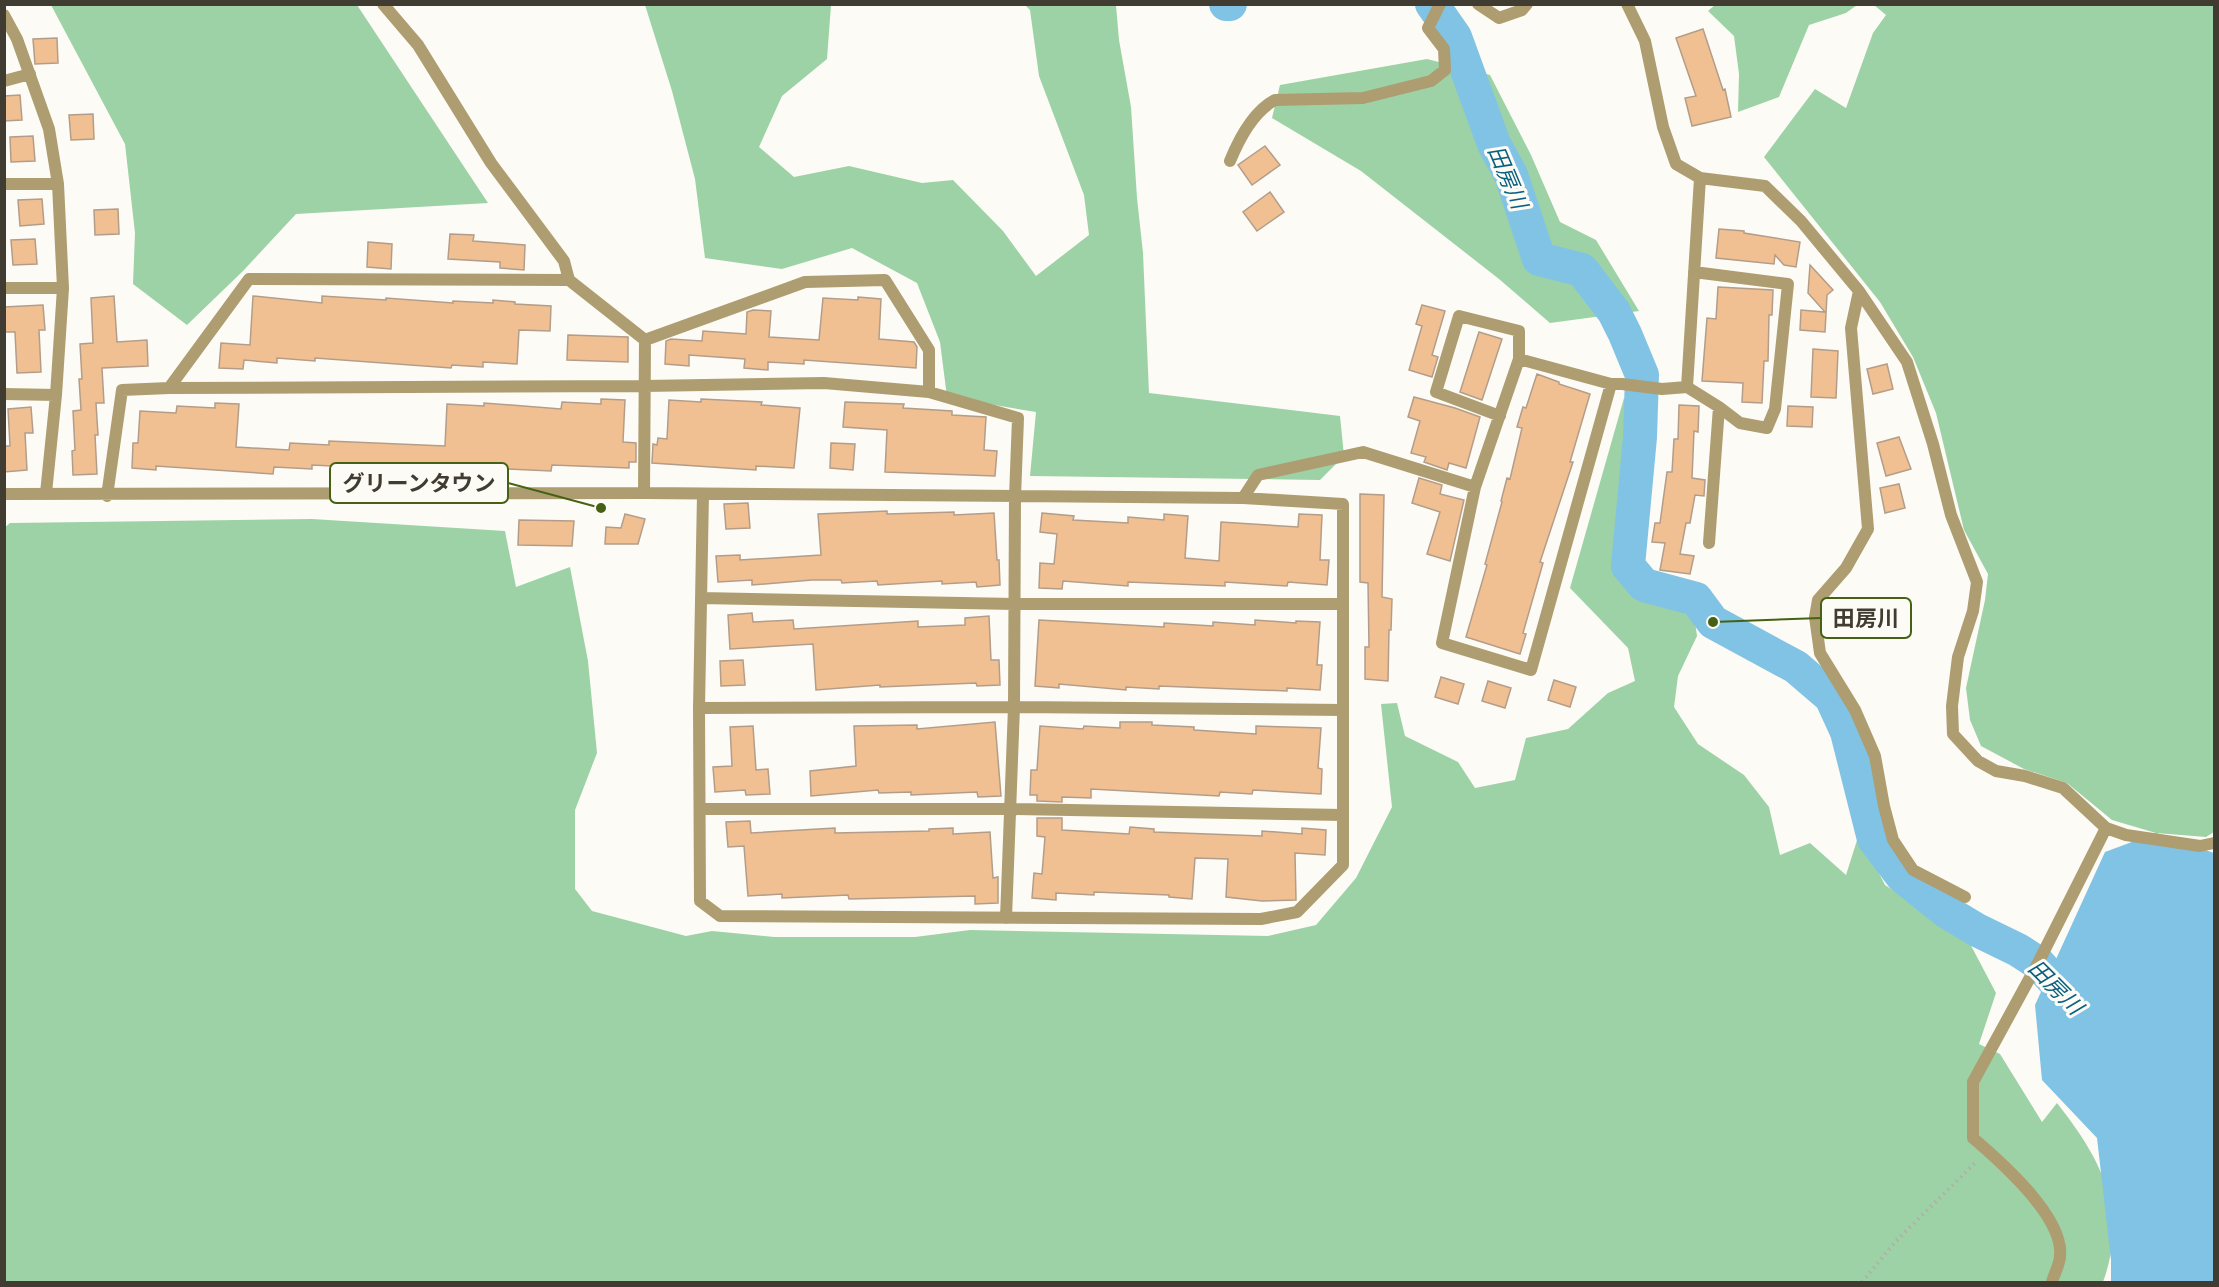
<svg xmlns="http://www.w3.org/2000/svg" width="2219" height="1287" font-family="'Archivo Narrow','Noto Sans JP',sans-serif">
<style>
.forest{fill:#9dd2a6}
.water{fill:#81c3e4}
.lines{fill:none;stroke-linecap:round;stroke-linejoin:round}
.river{stroke:#81c3e4;stroke-width:34}
.building{fill:#f1c092;stroke:#b39d89;stroke-width:1.5}
.path{stroke:#b1aea6;stroke-width:4;stroke-dasharray:1.5 4.5;stroke-linecap:butt}
.minor{stroke:#ad9d70;stroke-width:12}
.labels{text-anchor:middle;stroke-width:6;stroke-linejoin:round;paint-order:stroke}
.water-label{font-size:22px;font-style:italic;fill:#096080;stroke:#fdfbf5}
.leader{fill:none;stroke:#456214;stroke-width:2}
.callout-dot{fill:#456214;stroke:#fdfbf5;stroke-width:2}
.callout{fill:#fdfbf5;stroke:#456214;stroke-width:2}
.callout-label{font-size:22px;text-anchor:middle;font-weight:bold;fill:#413c31}
</style>
<rect width="100%" height="100%" fill="#fdfbf5"/>
<path class="forest" d="M1716 4H1857V5L1846 13 1809 25 1779 97 1738 112 1739 74 1734 36 1708 11Z
M51 5H357L488 203 296 214 243 271 187 325 133 284 135 233 125 144Z
M645 5H831L827 59 782 96 759 147 794 177 849 166 922 183 953 180 1003 231 1036 276 1089 235 1084 195 1039 76 1030 10 1025 5H1116L1119 40 1131 107 1137 198 1143 253 1149 393 1340 416 1344 456 1320 480 1030 476 1036 412 947 397 940 342 917 283 852 248 782 269 705 258 695 179 672 91Z
M1874 5H2214V832L2206 837 2156 833 2112 820 2067 783 2024 769 1981 746 1970 720 1966 688 1985 600 1988 574 1964 530 1936 413 1913 357 1880 302 1764 157 1815 89 1846 108 1873 33 1886 15Z
M1427 59 1490 75 1531 155 1560 222 1596 240 1639 311 1550 323 1499 279 1361 171 1272 118 1280 85Z
M1624 398 1652 415 1626 566 1633 590 1694 614 1697 636 1678 676 1674 707 1698 744 1744 775 1769 807 1780 855 1810 843 1846 875 1859 834 1885 885 1967 938 1996 993 1979 1044 2000 1054 2042 1122 2057 1103C2101 1159 2129 1210 2103 1282H5L4 528 10 523 312 519 505 531 516 587 570 567 588 661 597 753 575 810V889L592 911 686 936 712 931 774 937H915L970 930 1268 936 1316 925 1356 878 1392 807 1381 704 1397 703 1405 736 1458 762 1475 788 1515 780 1526 738 1568 729 1608 693 1635 681 1628 648 1570 588Z"/>
<path class="water" d="M2156 833 2214 853V1282H2111V1260L2097 1138 2042 1080 2035 1005 2105 852Z"/>
<g class="lines">
<path class="river" d="M1226 4H1230
M1432 4 1455 37 1494 144 1511 175 1539 259 1582 270 1614 312 1625 334 1642 375 1640 437 1628 566 1644 585 1696 599 1713 622 1796 667 1831 697 1847 732 1874 839 1902 876 1947 912 1977 930 2018 950 2038 963 2080 1010"/>
</g>
<path class="building" d="M1703 29 1723 90 1725 89 1731 117 1692 126 1685 98 1696 96 1676 38Z
M57 38 58 63 35 64 33 39Z
M20 95 22 120 4 121V96Z
M93 114 94 139 71 140 69 115Z
M33 136 35 161 11 162 10 137Z
M1265 146 1280 165 1252 185 1238 165Z
M1270 192 1284 212 1257 231 1243 212Z
M42 199 44 224 20 226 18 200Z
M118 209 119 234 95 235 94 210Z
M1719 229 1744 231V233L1800 242 1796 267 1784 265 1775 255 1774 264 1716 258Z
M450 234 474 235 473 241 525 245 524 270 500 268V262L448 259Z
M35 239 37 264 13 265 11 240Z
M368 242 392 244 391 269 367 267Z
M1810 265 1833 290 1827 295 1825 332 1800 330 1801 310 1825 312 1808 293Z
M1718 287 1773 290 1772 315H1769L1768 361H1764L1762 403 1742 402 1743 383 1702 381 1707 318 1716 319Z
M114 296 117 342 147 340 148 366 102 368 104 403H96L98 435H95L97 474 73 475 72 451 75 450 73 411 81 410 79 379H82L80 344 93 343 91 298Z
M253 296 322 303V296L386 300V298L453 303V301L493 303V300L515 302V304L551 306 550 331 519 330 517 364 483 362V367L452 365 451 368 315 358V361L277 358V363L244 360 243 369 219 368 221 343 250 345Z
M858 297 881 299 879 339 914 342 917 347 916 368 804 360V364L768 362V370L744 368 745 359 689 355V366L665 364 666 341 671 339 702 341 703 331 746 334 747 312 753 310 771 311 769 337 819 340 823 298 858 300Z
M43 305 45 330H39L41 372 17 373 15 332H4V307Z
M1422 305 1445 311 1432 355 1438 357 1432 377 1409 370 1422 326 1416 324Z
M1479 332 1502 339 1482 400 1460 392Z
M568 335 628 337V362L567 360Z
M1813 349 1838 351 1836 398 1811 397Z
M1887 364 1893 389 1873 394 1867 369Z
M1537 374 1559 382V384L1590 394 1570 462H1573L1540 562 1543 563 1523 633 1526 634 1520 654 1466 637 1487 565 1485 564 1502 502 1501 501 1507 478 1510 479 1522 428 1517 427 1523 407 1526 408Z
M1414 397 1455 408 1480 417 1466 468 1449 463 1447 470 1424 462 1426 457 1411 453 1420 421 1408 417Z
M601 399 625 400 623 442 636 443V462H629V468L552 465 551 471 469 467V470L431 468V471L312 465V469L274 467 273 474 156 466V470L132 468 133 443H138L140 411 176 413 177 406 215 408V403L239 404 236 447 289 450 290 443 329 445V441L445 446 447 404 484 406V403L561 409 562 402 601 404Z
M701 399 762 402 761 405 800 408 794 468 756 466V470L652 463 653 444 657 445 658 438 667 439 669 400 701 402Z
M845 402 904 404 903 408 952 411V415L986 417 984 450 997 451 995 476 885 472 887 430 843 427Z
M1679 405 1699 406 1698 432 1694 431 1692 478 1705 480 1704 496 1695 495 1690 523H1686L1680 554 1694 556 1690 574 1660 570 1665 543 1652 542 1655 523H1660L1667 472H1672L1674 439H1678Z
M1788 406 1813 407 1812 427 1787 426Z
M31 407 33 433H25L27 470 4 472V446H10L8 409Z
M1899 437 1911 469 1886 476 1877 443Z
M831 443 855 444 853 470 830 468Z
M1419 478 1442 485 1440 494 1464 500 1450 561 1427 554 1440 512 1412 503Z
M1899 484 1905 508 1885 513 1880 488Z
M1360 494 1384 495 1382 597 1392 599 1391 630H1389L1388 681 1365 679V647H1369L1368 583 1360 582Z
M748 503 750 528 726 529 724 504Z
M887 511V514L954 512V515L994 513 997 560H999L1000 585 977 587 976 582 942 584V581L878 585 877 581 842 583 841 580H812L752 585V580L718 582 716 556 740 555V560L821 555 818 514Z
M1042 513 1074 516 1073 520 1128 523V517L1164 520V514L1188 516 1185 558 1219 561 1221 522 1298 527 1299 514 1322 515 1320 560H1329L1327 585 1288 582 1287 586 1225 582V586L1128 582V586L1063 581 1062 589 1039 588 1040 563 1054 564 1057 534 1040 532Z
M625 514 645 519 638 544H605L606 527 621 528Z
M519 520 574 521 572 546 518 545Z
M752 613 753 622 793 620 794 629 918 621V627L965 625V618L989 616 991 660H999L1000 685 977 686 976 683 880 687V685L816 690 813 644 730 649 728 615Z
M1039 620 1164 627V623L1213 626V622L1255 625V620L1296 623V621L1320 622 1317 665H1322L1320 690 1287 688V691L1159 686V689L1126 687V690L1059 684V688L1035 686Z
M743 660 745 685 721 686 720 661Z
M1441 677 1464 684 1458 704 1435 697Z
M1554 680 1576 687 1570 707 1548 700Z
M1488 681 1511 688 1505 708 1482 701Z
M995 722 1001 796 978 797 977 792 911 795V792L879 793 878 790 811 796 810 771 856 766 854 726 917 725V729Z
M1120 722H1152V725L1194 727V730L1256 734V726L1321 728 1318 768 1322 769 1321 794 1253 790 1252 794 1220 792 1219 796 1091 789V798L1062 797V802L1037 801V795H1030L1031 770H1037L1040 726 1083 729 1084 726 1120 728Z
M753 726 756 770 768 769 770 794 746 795 745 790 715 792 713 767 732 766 730 727Z
M1037 818H1062V830L1129 834 1130 827 1154 829V832L1262 836V831L1302 834V828L1326 830 1325 855 1295 853 1296 900 1262 901 1226 897 1228 859 1195 858 1192 899 1169 897V895L1094 892V895L1056 893V900L1032 898 1034 873 1042 874 1045 837 1037 836Z
M750 821 751 833 835 828V833L929 831V829L953 828V834L990 832 993 878 998 877V903L975 904V896L849 899 848 895 782 898V894L748 896 744 846 728 847 726 822Z"/>
<g class="lines">
<path class="path" d="M1862 1282 1896 1241 1977 1161"/>
<path class="minor" d="M383 4 418 45 491 163 564 261 569 280 645 340
M1478 4 1499 18 1522 10 1527 4
M1627 4 1645 41 1663 127 1676 164 1700 178 1765 186 1801 221 1859 291 1907 362 1933 444 1951 515 1977 582 1973 611 1958 657 1952 706 1953 734 1978 761 1996 771 2025 776 2063 788 2106 828 2126 835 2200 846 2214 843
M4 15 17 39 49 129 58 184 63 288 56 395 46 493
M4 81 30 74
M1230 161C1239 139 1254 111 1275 100L1363 98 1431 81 1445 70 1444 49 1428 28 1440 4
M4 184H58
M1694 272 1788 284 1775 409 1767 428 1740 423 1719 407
M4 288H63
M1859 291 1851 328 1868 529 1846 568 1818 600 1815 617 1820 653 1855 710 1875 756 1884 806 1893 840 1913 870 1965 897
M645 340 805 282 885 280 929 350V392L1018 418 1015 497 1014 707 1006 918
M1611 384 1531 670 1442 643 1475 487 1519 359 1611 384H1622L1662 389 1687 387 1719 407 1709 543
M1687 387 1700 178
M169 388 645 386 824 383 929 392
M4 394 56 395
M1500 416 1436 392 1459 316 1519 331V359
M644 493 645 340
M4 494 644 493 1243 498 1343 504V865L1297 912 1261 919 720 916 700 901 699 708 703 494
M107 496 122 390 169 388 249 279 569 280
M1243 498 1258 475 1363 452 1475 487
M701 598 1015 604H1343
M699 708 1014 707 1343 710
M701 809H1010L1343 815
M2052 1282C2054 1274 2060 1264 2060 1256 2064 1217 2000 1161 1973 1138V1082L2038 963 2106 828"/>
</g>
<g class="labels">
<g class="water-label">
<text transform="translate(1508 177) rotate(67)" y="8">田房川</text>
<text transform="translate(2056 987) rotate(45)" y="8">田房川</text>
</g>
</g>
<path class="leader" d="M601 508L508 483M1713 622L1821 618"/>
<g class="callout-dot">
<circle cx="601" cy="508" r="6"/>
<circle cx="1713" cy="622" r="6"/>
</g>
<g class="callout">
<rect x="330" y="463" width="178" height="40" rx="6"/>
<rect x="1821" y="598" width="90" height="40" rx="6"/>
</g>
<g class="callout-label">
<text x="419" y="491">グリーンタウン</text>
<text x="1866" y="626">田房川</text>
</g>
<rect width="2219" height="1287" fill="none" stroke="#413c31" stroke-width="12"/>
</svg>
